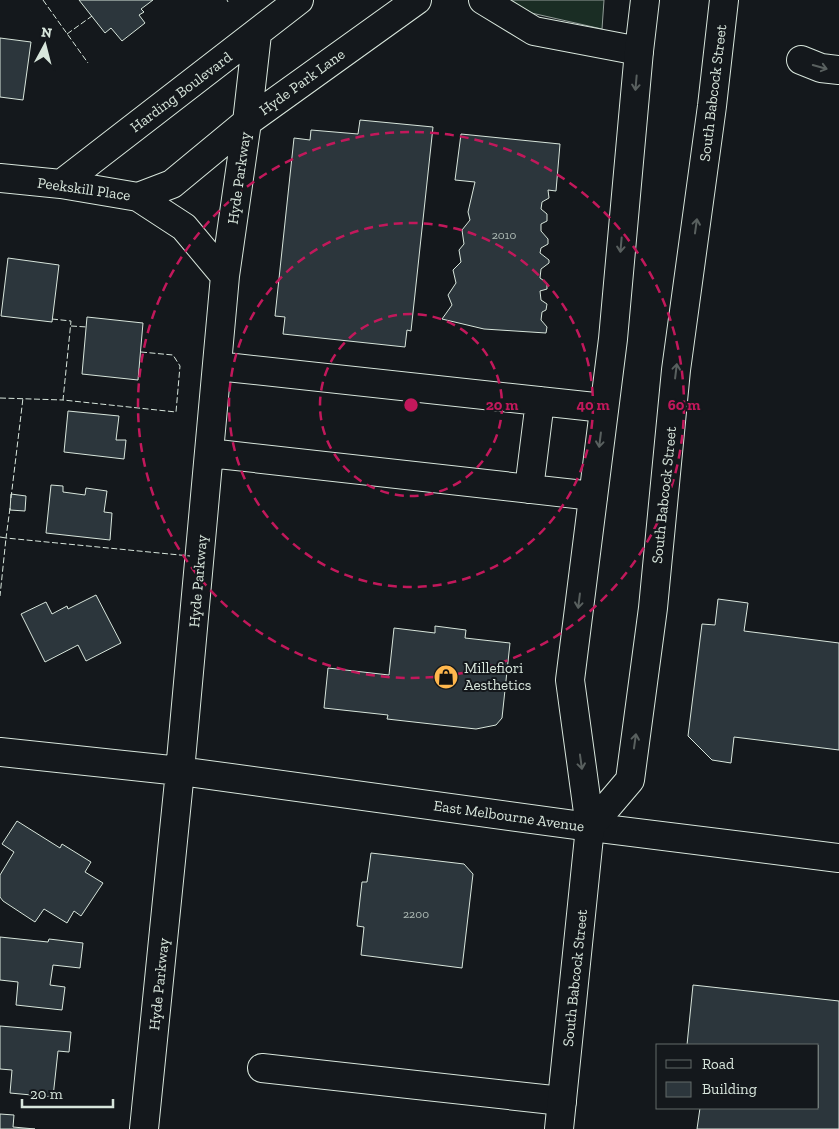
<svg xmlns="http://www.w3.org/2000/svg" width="839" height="1129" font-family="'Zilla Slab',serif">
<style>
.green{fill:#1a2d24;stroke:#939e99}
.building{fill:#2c363c;stroke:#d8e6dc}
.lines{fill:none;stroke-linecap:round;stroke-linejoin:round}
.minor-casing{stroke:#d8e6dc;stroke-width:30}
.major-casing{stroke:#d8e6dc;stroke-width:30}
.minor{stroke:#14181c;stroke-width:28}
.major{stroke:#14181c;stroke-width:28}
.fence{stroke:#d8e6dc;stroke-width:1;stroke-dasharray:6 2.5;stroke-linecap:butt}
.oneway{stroke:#59605f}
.ring{fill:none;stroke:#c2185b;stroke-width:2.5;stroke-dasharray:9 6}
.labels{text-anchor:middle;stroke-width:4;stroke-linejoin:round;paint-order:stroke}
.number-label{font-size:12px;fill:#adbab4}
.street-label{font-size:15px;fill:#d8e6dc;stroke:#14181c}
.poi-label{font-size:15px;fill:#d8e6dc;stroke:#14181c;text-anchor:start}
.centre{fill:#c2185b;stroke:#14181c;stroke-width:2.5}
.ring-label{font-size:15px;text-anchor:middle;font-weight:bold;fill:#c2185b;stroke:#14181c;stroke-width:4;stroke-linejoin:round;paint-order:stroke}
</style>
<rect width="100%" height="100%" fill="#14181c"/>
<path class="green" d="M474 0H604L602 29Z"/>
<path class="building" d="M79 0H153L141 9 144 12 139 15 145 23 122 41 111 28 105 33Z
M0 38 31 42 23 100 0 97Z
M360 120 433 127 411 331 407 330 405 347 283 334 285 317 275 316 294 138 310 140 311 130 358 134Z
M461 134 560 144 556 191 548 190 549 198 542 202 541 209 547 214V221L541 224V231L548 239V244L541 248 540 253 549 260V263L541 269 540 278 547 283V289L540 291 541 300 547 304 546 310 542 312 541 320 547 327 546 333 484 329 442 319 452 305 448 295 456 283 453 270 461 262 459 250 464 244 462 230 470 220 468 212 475 182 455 180Z
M8 258 59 265 52 322 1 316Z
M87 317 143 323 138 380 82 374Z
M68 411 119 416 116 440H126L124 459 64 452Z
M51 485 63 486V492L85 495 86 488 107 491 104 512 112 513 110 540 46 533Z
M11 494 26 496 25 511 10 510Z
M96 595 121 643 86 661 78 645 45 662 21 614 46 602 52 614 67 606 68 609Z
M718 599 748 603 744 631 839 643V750L734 737 731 763 712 760 688 736 702 624 715 625Z
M435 626 466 630 465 638 510 643 502 718 496 725 476 729 387 719 388 715 324 708 328 668 389 675 394 628 435 633Z
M17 821 60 848 62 844 91 862 85 872 103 883 81 916 74 911 67 923 44 909 35 922 3 901 0 897V875L14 852 2 844Z
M371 853 464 864 473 874 462 968 361 955 364 927 357 926 362 882H367Z
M0 937 48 942 49 939 83 943 80 968 53 965 50 985 65 987 62 1010 16 1005 18 982 0 980Z
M693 985 839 1001V1129H697L700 1108H818V1045H687Z
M0 1026 71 1032 69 1052 58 1051 53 1097 10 1093 12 1070 0 1069Z
M0 1114 14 1115 13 1127 35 1129H0Z"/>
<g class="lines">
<defs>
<path id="minor" d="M483 0 534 31 639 51
M801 60 821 68 839 70
M0 178 61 184 138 197 184 227 225 276
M61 184 299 0
M138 197 172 184 247 122 417 0
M217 366 604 408
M209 453 593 496
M529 489 540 401
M0 752 180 771 590 827 839 858
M262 1068 562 1101
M144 1129 180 771 225 276 247 122 257 34"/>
<path id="major" d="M590 827 630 780 653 608 676 370 712 106 724 0
M559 1129 590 827 570 680 613 339 639 51 645 0"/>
</defs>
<use href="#minor" class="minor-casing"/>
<use href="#major" class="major-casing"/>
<use href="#minor" class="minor"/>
<use href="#major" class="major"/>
<path class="fence" d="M43 0 88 63
M227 0 228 2
M67 34 92 16
M52 319 71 321 63 400 176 412 180 366 173 355 141 352
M71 326 87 327
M0 398 63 400
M11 498 23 398
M10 508 6 538 190 556
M0 537 6 538 0 596"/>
</g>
<defs><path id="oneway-shaft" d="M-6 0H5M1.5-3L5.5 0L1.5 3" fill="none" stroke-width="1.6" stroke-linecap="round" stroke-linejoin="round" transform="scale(1.25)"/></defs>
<g class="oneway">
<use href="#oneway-shaft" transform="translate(820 67) rotate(16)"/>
<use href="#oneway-shaft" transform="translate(636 83) rotate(95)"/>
<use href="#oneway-shaft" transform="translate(696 226) rotate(-82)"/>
<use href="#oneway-shaft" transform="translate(621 245) rotate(95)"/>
<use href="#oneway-shaft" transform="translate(676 371) rotate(-83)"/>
<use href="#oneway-shaft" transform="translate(600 440) rotate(97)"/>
<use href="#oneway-shaft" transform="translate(579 601) rotate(97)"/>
<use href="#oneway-shaft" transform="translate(635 741) rotate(-82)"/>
<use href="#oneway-shaft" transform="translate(581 762) rotate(82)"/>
</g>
<g class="ring">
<circle cx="411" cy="405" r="91"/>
<circle cx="411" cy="405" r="182"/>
<circle cx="411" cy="405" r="273"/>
</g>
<defs>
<symbol id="shop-disc" viewBox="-11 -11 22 22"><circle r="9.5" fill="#ffb74d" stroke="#14181c"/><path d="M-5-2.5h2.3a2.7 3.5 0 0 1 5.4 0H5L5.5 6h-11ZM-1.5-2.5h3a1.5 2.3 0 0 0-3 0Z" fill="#111"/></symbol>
</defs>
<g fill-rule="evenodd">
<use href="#shop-disc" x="432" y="663" width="28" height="28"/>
</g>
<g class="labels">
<g class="number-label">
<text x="504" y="239">2010</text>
<text x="416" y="918">2200</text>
</g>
<g class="street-label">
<text transform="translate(302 82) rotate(-36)" y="5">Hyde Park Lane</text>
<text transform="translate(181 92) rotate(-37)" y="5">Harding Boulevard</text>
<text transform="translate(713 93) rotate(-83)" y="5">South Babcock Street</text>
<text transform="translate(239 178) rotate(-82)" y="5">Hyde Parkway</text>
<text transform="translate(84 189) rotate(8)" y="5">Peekskill Place</text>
<text transform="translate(664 495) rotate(-84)" y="5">South Babcock Street</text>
<text transform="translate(198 581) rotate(-85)" y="5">Hyde Parkway</text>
<text transform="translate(509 816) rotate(8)" y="5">East Melbourne Avenue</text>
<text transform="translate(575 978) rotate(-84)" y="5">South Babcock Street</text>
<text transform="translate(159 984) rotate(-84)" y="5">Hyde Parkway</text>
</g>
<g class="poi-label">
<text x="464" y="673">Millefiori<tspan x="464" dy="17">Aesthetics</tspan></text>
</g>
</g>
<circle cx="411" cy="405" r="8" class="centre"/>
<g class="ring-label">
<text x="502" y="410">20 m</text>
<text x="593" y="410">40 m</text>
<text x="684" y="410">60 m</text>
</g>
<rect x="656" y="1044" width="162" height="65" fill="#14181c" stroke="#626a69"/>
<rect x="666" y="1060" width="25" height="8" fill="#14181c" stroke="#626a69"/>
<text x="702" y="1069" font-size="15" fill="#d8e6dc">Road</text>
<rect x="666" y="1082" width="25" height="15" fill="#2c363c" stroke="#626a69"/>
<text x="702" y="1094" font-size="15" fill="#d8e6dc">Building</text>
<g transform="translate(45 45) rotate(7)" stroke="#14181c" stroke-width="4" paint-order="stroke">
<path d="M0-4L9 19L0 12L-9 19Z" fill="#d8e6dc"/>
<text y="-8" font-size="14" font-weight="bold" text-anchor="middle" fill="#d8e6dc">N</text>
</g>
<path d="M22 1099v8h91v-8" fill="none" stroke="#d8e6dc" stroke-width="2.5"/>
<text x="30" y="1099" font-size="15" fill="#d8e6dc" stroke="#14181c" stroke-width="4" paint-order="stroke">20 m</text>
</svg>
